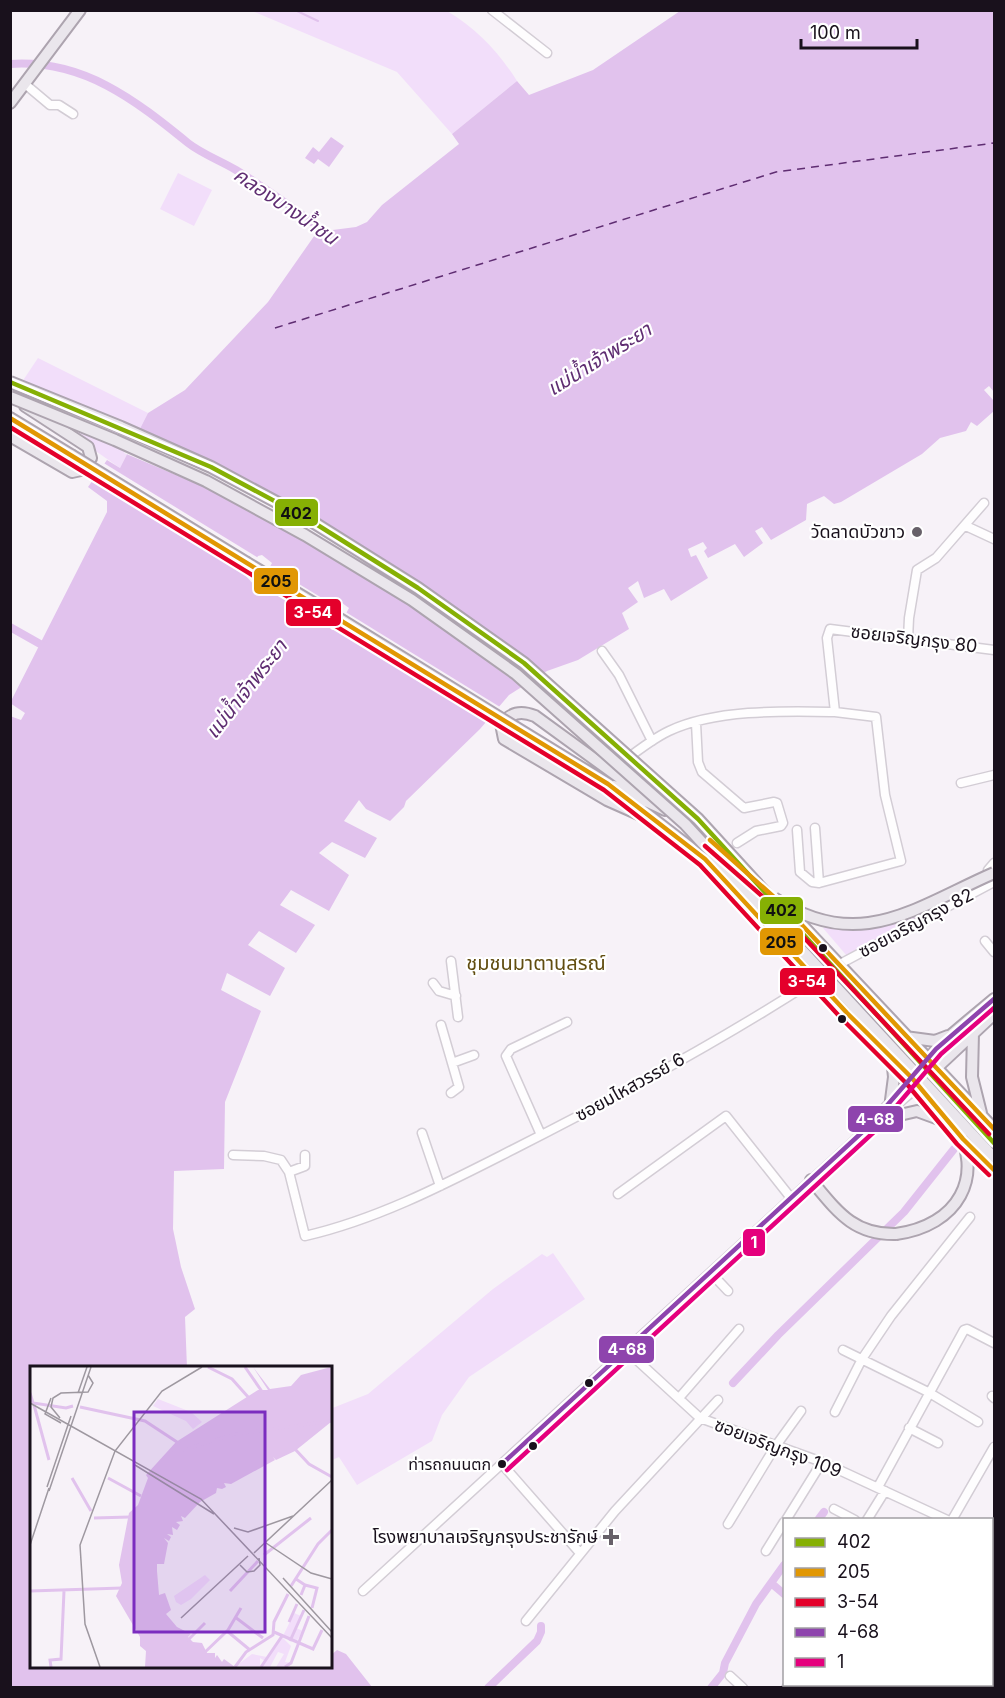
<svg xmlns="http://www.w3.org/2000/svg" width="1005" height="1698" font-family="Inter,'Noto Sans Thai',sans-serif">
<style>
.green{fill:#f2defa}
.water{fill:#e1c2ed;fill-rule:evenodd}
.pier{fill:#f7f2f8}
.lines{fill:none;stroke-linecap:round;stroke-linejoin:round}
.stream{stroke:#e1c2ed;stroke-width:2}
.canal{stroke:#e1c2ed;stroke-width:8}
.ferry{stroke:#5f2d72;stroke-width:1.5;stroke-dasharray:8 6;stroke-linecap:butt}
.minor-casing{stroke:#d3cdd5;stroke-width:11}
.major-casing{stroke:#ada4af;stroke-width:14}
.minor{stroke:#fefdfe;stroke-width:8}
.major{stroke:#eae6ec;stroke-width:10}
.major-bridge-casing{stroke:#ada4af;stroke-width:14;stroke-linecap:butt}
.major-bridge{stroke:#eae6ec;stroke-width:10}
.bus-1-casing{stroke:#fff;stroke-width:9}
.bus-2-casing{stroke:#fff;stroke-width:9}
.bus-3-casing{stroke:#fff;stroke-width:9}
.bus-4-casing{stroke:#fff;stroke-width:9}
.bus-5-casing{stroke:#fff;stroke-width:9}
.bus-1{stroke:#86b004;stroke-width:4.5}
.bus-2{stroke:#e19703;stroke-width:4.5}
.bus-3{stroke:#e4002b;stroke-width:4.5}
.bus-4{stroke:#8e44ad;stroke-width:4.5}
.bus-5{stroke:#e5007d;stroke-width:4.5}
.poi-dot{fill:#676069;stroke:#fff;stroke-width:2}
.bus-dot{fill:#19111c;stroke:#fff;stroke-width:2}
.labels{text-anchor:middle;stroke-width:4.5;stroke-linejoin:round;paint-order:stroke}
.bus-label{font-size:16px;fill:#19111c;stroke:#fff;text-anchor:end}
.poi-label{font-size:18px;fill:#19111c;stroke:#fff;text-anchor:end}
.street-label{font-size:18px;fill:#19111c;stroke:#fff}
.water-label{font-size:20px;font-style:italic;fill:#5f2d72;stroke:#fff}
.neighbourhood-label{font-size:20px;fill:#614d10;stroke:#fff}
.inset-river{fill:none;stroke:#e1c2ed;stroke-width:3}
.inset-road{fill:none;stroke:#9e98a0;stroke-width:1.5}
.view{fill:#7b2cbf;fill-opacity:0.15;stroke:#7b2cbf;stroke-width:3}
.inset-edge{fill:none;stroke:#19111c;stroke-width:3}
.line-badge{stroke:#fff;stroke-width:2}
.badge-label{font-size:16px;text-anchor:middle;font-weight:bold;fill:#fff}
.pale-badge-label{font-size:16px;text-anchor:middle;font-weight:bold;fill:#111}
</style>
<rect width="100%" height="100%" fill="#f7f2f8"/>
<path class="green" d="M252 11H447C477 29 498 51 517 81L452 134 397 72Z
M178 173 212 190 194 226 160 209Z
M38 358 148 413 120 468 14 394Z
M986 882 847 956 823 928 838 921 860 924Z
M553 1253 585 1299 469 1377 442 1415 432 1441 357 1485 339 1457 330 1461V1409L368 1394 493 1289 542 1254 547 1257Z"/>
<path class="water" d="M680 11H994V392L989 386 984 390 994 401V411L977 426 971 422 966 431 940 438 922 454 841 502 834 504 824 496 807 504 806 520 771 540 762 527 755 531 763 543 744 557 735 544 708 558 704 551 707 548 703 542 688 549 691 557 696 555 708 578 671 601 664 589 644 598 638 581 628 588 638 602 622 613 629 629 578 660 547 671 509 695 480 729 406 801 404 807 390 821 366 809 359 800 344 821 377 838 365 858 332 842 319 853 349 875 329 911 291 890 280 905 315 925 296 953 259 931 248 945 285 968 270 996 227 973 221 990 261 1011 225 1102 224 1169 174 1171 173 1229 181 1267 195 1309 185 1317 187 1368H32V1666H330V1656L337 1650 346 1654 372 1687H11L10 716 21 720 25 713 10 703 107 512V501L88 487 107 460 120 468 148 413 185 390 268 302 317 232 356 227 367 222 382 205 459 144 452 134 517 81 529 95 593 70ZM262 555 272 563 260 585 255 586 246 576 258 556ZM338 600 349 608 337 630H332L323 621 335 601Z
M331 137 344 146 329 167 318 159 314 164 305 158 313 147 319 152Z"/>
<path class="pier" d="M136 429 310 516 544 677 525 689 411 606 300 538 207 488 124 453Z
M102 462 260 559 250 575 91 478Z
M268 565 335 606 326 622 259 581Z
M344 611 500 707 488 722 334 627Z"/>
<g class="lines">
<path class="stream" d="M295 10 318 21"/>
<path class="canal" d="M10 64C83 59 135 100 188 143 202 154 221 161 236 170 270 191 302 214 333 238
M10 627 49 649
M733 1383 778 1335 904 1212 954 1149
M818 1520 824 1512
M771 1583 784 1594
M903 1684 907 1688
M488 1688 537 1641 541 1632V1626
M711 1688 723 1673 725 1663 756 1604 784 1565"/>
<path class="ferry" d="M275 328 776 172 994 143"/>
<defs>
<path id="minor" d="M492 10 547 53
M25 84 50 105H59L73 114
M966 526 994 539
M908 639 909 618 917 570 936 558 984 503
M602 651 619 675 652 741
M696 723 698 762 702 772 744 808 774 802 777 803 783 823 781 826 756 831 737 843
M615 768C632 755 650 740 669 731 716 709 784 711 835 712L827 638 830 629 994 650
M961 783 994 775
M815 828 819 883
M797 830 800 872 812 882 819 883 901 861 885 795 876 717 835 712
M988 881V870L994 863
M985 941 994 952
M451 961 458 1017
M838 965 994 882
M433 983 439 991 456 996
M441 1025 459 1087 451 1093
M452 1063 474 1055
M881 1118 919 1086
M422 1133 440 1186
M541 1135 506 1056 511 1049 567 1022
M233 1155 264 1156 281 1160 289 1172 305 1236C379 1219 447 1183 514 1149 617 1097 719 1042 816 979
M289 1172 305 1166V1155
M618 1194 726 1116 791 1198
M711 1273 728 1291
M843 1350 928 1392 978 1422
M627 1351 700 1418 822 1462 947 1520
M992 1396 994 1398
M679 1398 739 1329
M835 1412 862 1359 891 1316 970 1217
M909 1428 938 1443
M502 1464 580 1553
M878 1487 964 1330 967 1329 994 1343
M834 1509 855 1520
M786 1520 822 1462
M867 1520 885 1491
M952 1520 994 1447
M728 1524 775 1447 801 1411
M992 1540 994 1541
M766 1551 784 1522
M992 1558 994 1553
M363 1591 856 1139 912 1078
M526 1621 615 1511 718 1400
M730 1676 743 1688
M992 1677 994 1673
M786 1688 789 1684
M984 1688 987 1684"/>
<path id="major" d="M10 103 80 10
M10 418 71 455
M10 436 72 472 81 470 91 458 88 447 25 406
M247 563 330 613
M515 727 608 784 705 859 847 1013 912 1078 963 1139 994 1170
M614 786 665 810
M638 791 535 716C520 710 511 713 501 724L504 739 607 800 643 816
M688 825 719 847
M801 924 994 1129
M973 1033 972 1077 981 1113
M905 1037 935 1041 948 1036
M924 1063 951 1035 994 999
M931 1073 994 1014
M891 1100 894 1077 892 1058
M878 1120 917 1111 947 1122
M811 1180C837 1211 853 1235 896 1234"/>
</defs>
<use href="#minor" class="minor-casing"/>
<use href="#major" class="major-casing"/>
<use href="#minor" class="minor"/>
<use href="#major" class="major"/>
<defs>
<path id="major-bridge" d="M10 382 121 427 211 467 308 519 418 588 524 663 698 819 994 1143
M10 397 115 440 206 481 305 535 412 600 516 674 685 824 994 1158
M71 455 247 563
M330 613 515 727
M774 898C859 954 914 908 994 873
M896 1234C957 1226 987 1177 954 1122"/>
</defs>
<use href="#major-bridge" class="major-bridge-casing"/>
<use href="#major-bridge" class="major-bridge"/>
<defs>
<path id="bus-1" d="M10 382 211 467 308 519 418 588 524 663 698 819 994 1143"/>
<path id="bus-2" d="M10 418 608 784 705 859 847 1013 912 1078 963 1139 994 1170
M710 840 784 906 994 1129"/>
<path id="bus-3" d="M10 427 604 790 700 865 841 1018 906 1083 957 1144 989 1175
M705 846 779 911 989 1134"/>
<path id="bus-4" d="M502 1464 870 1125 936 1049 994 999"/>
<path id="bus-5" d="M507 1470 875 1131 941 1054 994 1008"/>
</defs>
<use href="#bus-1" class="bus-1-casing"/>
<use href="#bus-2" class="bus-2-casing"/>
<use href="#bus-3" class="bus-3-casing"/>
<use href="#bus-4" class="bus-4-casing"/>
<use href="#bus-5" class="bus-5-casing"/>
<use href="#bus-1" class="bus-1"/>
<use href="#bus-2" class="bus-2"/>
<use href="#bus-3" class="bus-3"/>
<use href="#bus-4" class="bus-4"/>
<use href="#bus-5" class="bus-5"/>
</g>
<g class="poi-dot">
<circle cx="917" cy="532" r="6"/>
<path d="M608 1528h6v6h6v6h-6v6h-6v-6h-6v-6h6z"/>
</g>
<g class="bus-dot">
<circle cx="823" cy="948" r="5"/>
<circle cx="842" cy="1019" r="5"/>
<circle cx="589" cy="1383" r="5"/>
<circle cx="533" cy="1446" r="5"/>
<circle cx="502" cy="1464" r="5"/>
</g>
<g class="labels">
<g class="bus-label">
<text x="491" y="1470">ท่ารถถนนตก</text>
</g>
<g class="poi-label">
<text x="905" y="538">วัดลาดบัวขาว</text>
<text x="598" y="1543">โรงพยาบาลเจริญกรุงประชารักษ์</text>
</g>
<g class="street-label">
<text transform="translate(914 639) rotate(7)" y="6">ซอยเจริญกรุง 80</text>
<text transform="translate(916 923) rotate(-28)" y="6">ซอยเจริญกรุง 82</text>
<text transform="translate(630 1087) rotate(-29)" y="6">ซอยมไหสวรรย์ 6</text>
<text transform="translate(778 1448) rotate(21)" y="6">ซอยเจริญกรุง 109</text>
</g>
<g class="water-label">
<text transform="translate(286 206) rotate(34)" y="7">คลองบางน้ำชน</text>
<text transform="translate(599 359) rotate(-32)" y="7">แม่น้ำเจ้าพระยา</text>
<text transform="translate(246 689) rotate(-52)" y="7">แม่น้ำเจ้าพระยา</text>
</g>
<g class="neighbourhood-label">
<text x="536" y="970">ชุมชนมาตานุสรณ์</text>
</g>
</g>
<g transform="translate(30 1366)">
<rect width="302" height="302" fill="#f7f2f8"/>
<path d="M128 33 161 46 172 56 163 63 156 55 123 40ZM175 209 180 214 161 233 151 239 146 236 144 230ZM264 247 271 250 266 262 273 265 266 276 253 270ZM252 271 261 280 255 296 261 297 256 301H246L254 288 248 286 240 301H232L235 295 230 292V301L206 300 222 288 237 291Z" fill="#f2defa"/>
<path d="M223 1 240 23 261 20 271 9 301 1V56L265 85 246 94 243 91 245 94 201 118 194 117 196 121 192 123 187 122 186 127 170 136 155 152 151 150 153 155 146 156 150 159 147 164 142 161 143 169 137 168 141 171 139 175 134 172 138 177 134 198H127V205L129 229 135 227 141 244 136 248 147 261 161 268 158 271 163 276 172 277 177 287H185V292L187 289 192 296 194 293 205 301H115L116 285 110 280V271L86 230 92 217 89 199 99 147 108 139 118 112 116 109 146 76 228 24H238Z" fill="#e1c2ed"/>
<path class="inset-river" d="M178 1 202 13 219 32M215 1 233 27M0 27 3 37 36 42 43 40M4 39 19 94M50 41 115 55 150 78M264 82 279 98 302 111M140 88 205 68 302 55M42 112 61 145M78 112 111 130M64 152 100 151M234 189 281 152M266 213 275 219 271 229M275 219 287 222 282 242M261 220 288 178 302 164M0 225 92 222M200 225 228 195M205 251 233 272M259 256 267 238M197 265 220 284M244 266 283 283 292 264M157 275 175 257M260 275 274 244M173 288 198 264 211 242M21 301 20 294 31 293 34 225M205 301 216 286 243 269 244 256 258 228M231 301 252 270M255 301 261 297 279 250"/>
<path class="inset-road" d="M48 27 57 1M21 32 15 48 31 57M0 37 171 133 302 272M30 52 21 41 23 32 31 27 58 26 63 17 58 9M105 99 184 148M17 121 41 50M19 125 61 1M204 162 218 166 263 150M236 177 281 207 302 213M0 179 19 122M224 187 302 114M210 199 217 206 224 205 230 199 229 192M253 212 302 266M151 252 218 190M70 301 55 258 50 179 85 85 132 25 172 1"/>
<path class="view" d="M104 46H235V266H104Z"/>
<rect width="302" height="302" class="inset-edge"/>
</g>
<g class="line-badge">
<rect x="274" y="498" width="45" height="29" rx="6" fill="#86b004"/>
<rect x="253" y="567" width="46" height="28" rx="6" fill="#e19703"/>
<rect x="285" y="598" width="57" height="29" rx="6" fill="#e4002b"/>
<rect x="759" y="896" width="45" height="29" rx="6" fill="#86b004"/>
<rect x="759" y="927" width="45" height="29" rx="6" fill="#e19703"/>
<rect x="779" y="967" width="57" height="29" rx="6" fill="#e4002b"/>
<rect x="847" y="1105" width="57" height="28" rx="6" fill="#8e44ad"/>
<rect x="742" y="1228" width="24" height="29" rx="6" fill="#e5007d"/>
<rect x="598" y="1335" width="57" height="29" rx="6" fill="#8e44ad"/>
</g>
<g class="badge-label">
<text x="313" y="618">3-54</text>
<text x="807" y="987">3-54</text>
<text x="875" y="1125">4-68</text>
<text x="754" y="1248">1</text>
<text x="627" y="1355">4-68</text>
</g>
<g class="pale-badge-label">
<text x="296" y="519">402</text>
<text x="276" y="587">205</text>
<text x="781" y="916">402</text>
<text x="781" y="948">205</text>
</g>
<rect width="1005" height="1698" fill="none" stroke="#19111c" stroke-width="24"/>
<rect x="783" y="1518" width="210" height="168" fill="#ffffff" stroke="#a3a0a4" stroke-width="1.5"/>
<rect x="795" y="1538" width="30" height="9" fill="#86b004" stroke="#a3a0a4" stroke-width="1.5"/>
<text x="837" y="1548" font-size="18" fill="#19111c">402</text>
<rect x="795" y="1568" width="30" height="9" fill="#e19703" stroke="#a3a0a4" stroke-width="1.5"/>
<text x="837" y="1578" font-size="18" fill="#19111c">205</text>
<rect x="795" y="1598" width="30" height="9" fill="#e4002b" stroke="#a3a0a4" stroke-width="1.5"/>
<text x="837" y="1608" font-size="18" fill="#19111c">3-54</text>
<rect x="795" y="1628" width="30" height="9" fill="#8e44ad" stroke="#a3a0a4" stroke-width="1.5"/>
<text x="837" y="1638" font-size="18" fill="#19111c">4-68</text>
<rect x="795" y="1658" width="30" height="9" fill="#e5007d" stroke="#a3a0a4" stroke-width="1.5"/>
<text x="837" y="1668" font-size="18" fill="#19111c">1</text>
<path d="M801 39v9h116v-9" fill="none" stroke="#19111c" stroke-width="3"/>
<text x="810" y="39" font-size="18" fill="#19111c" stroke="#ffffff" stroke-width="4.5" paint-order="stroke">100 m</text>
</svg>
